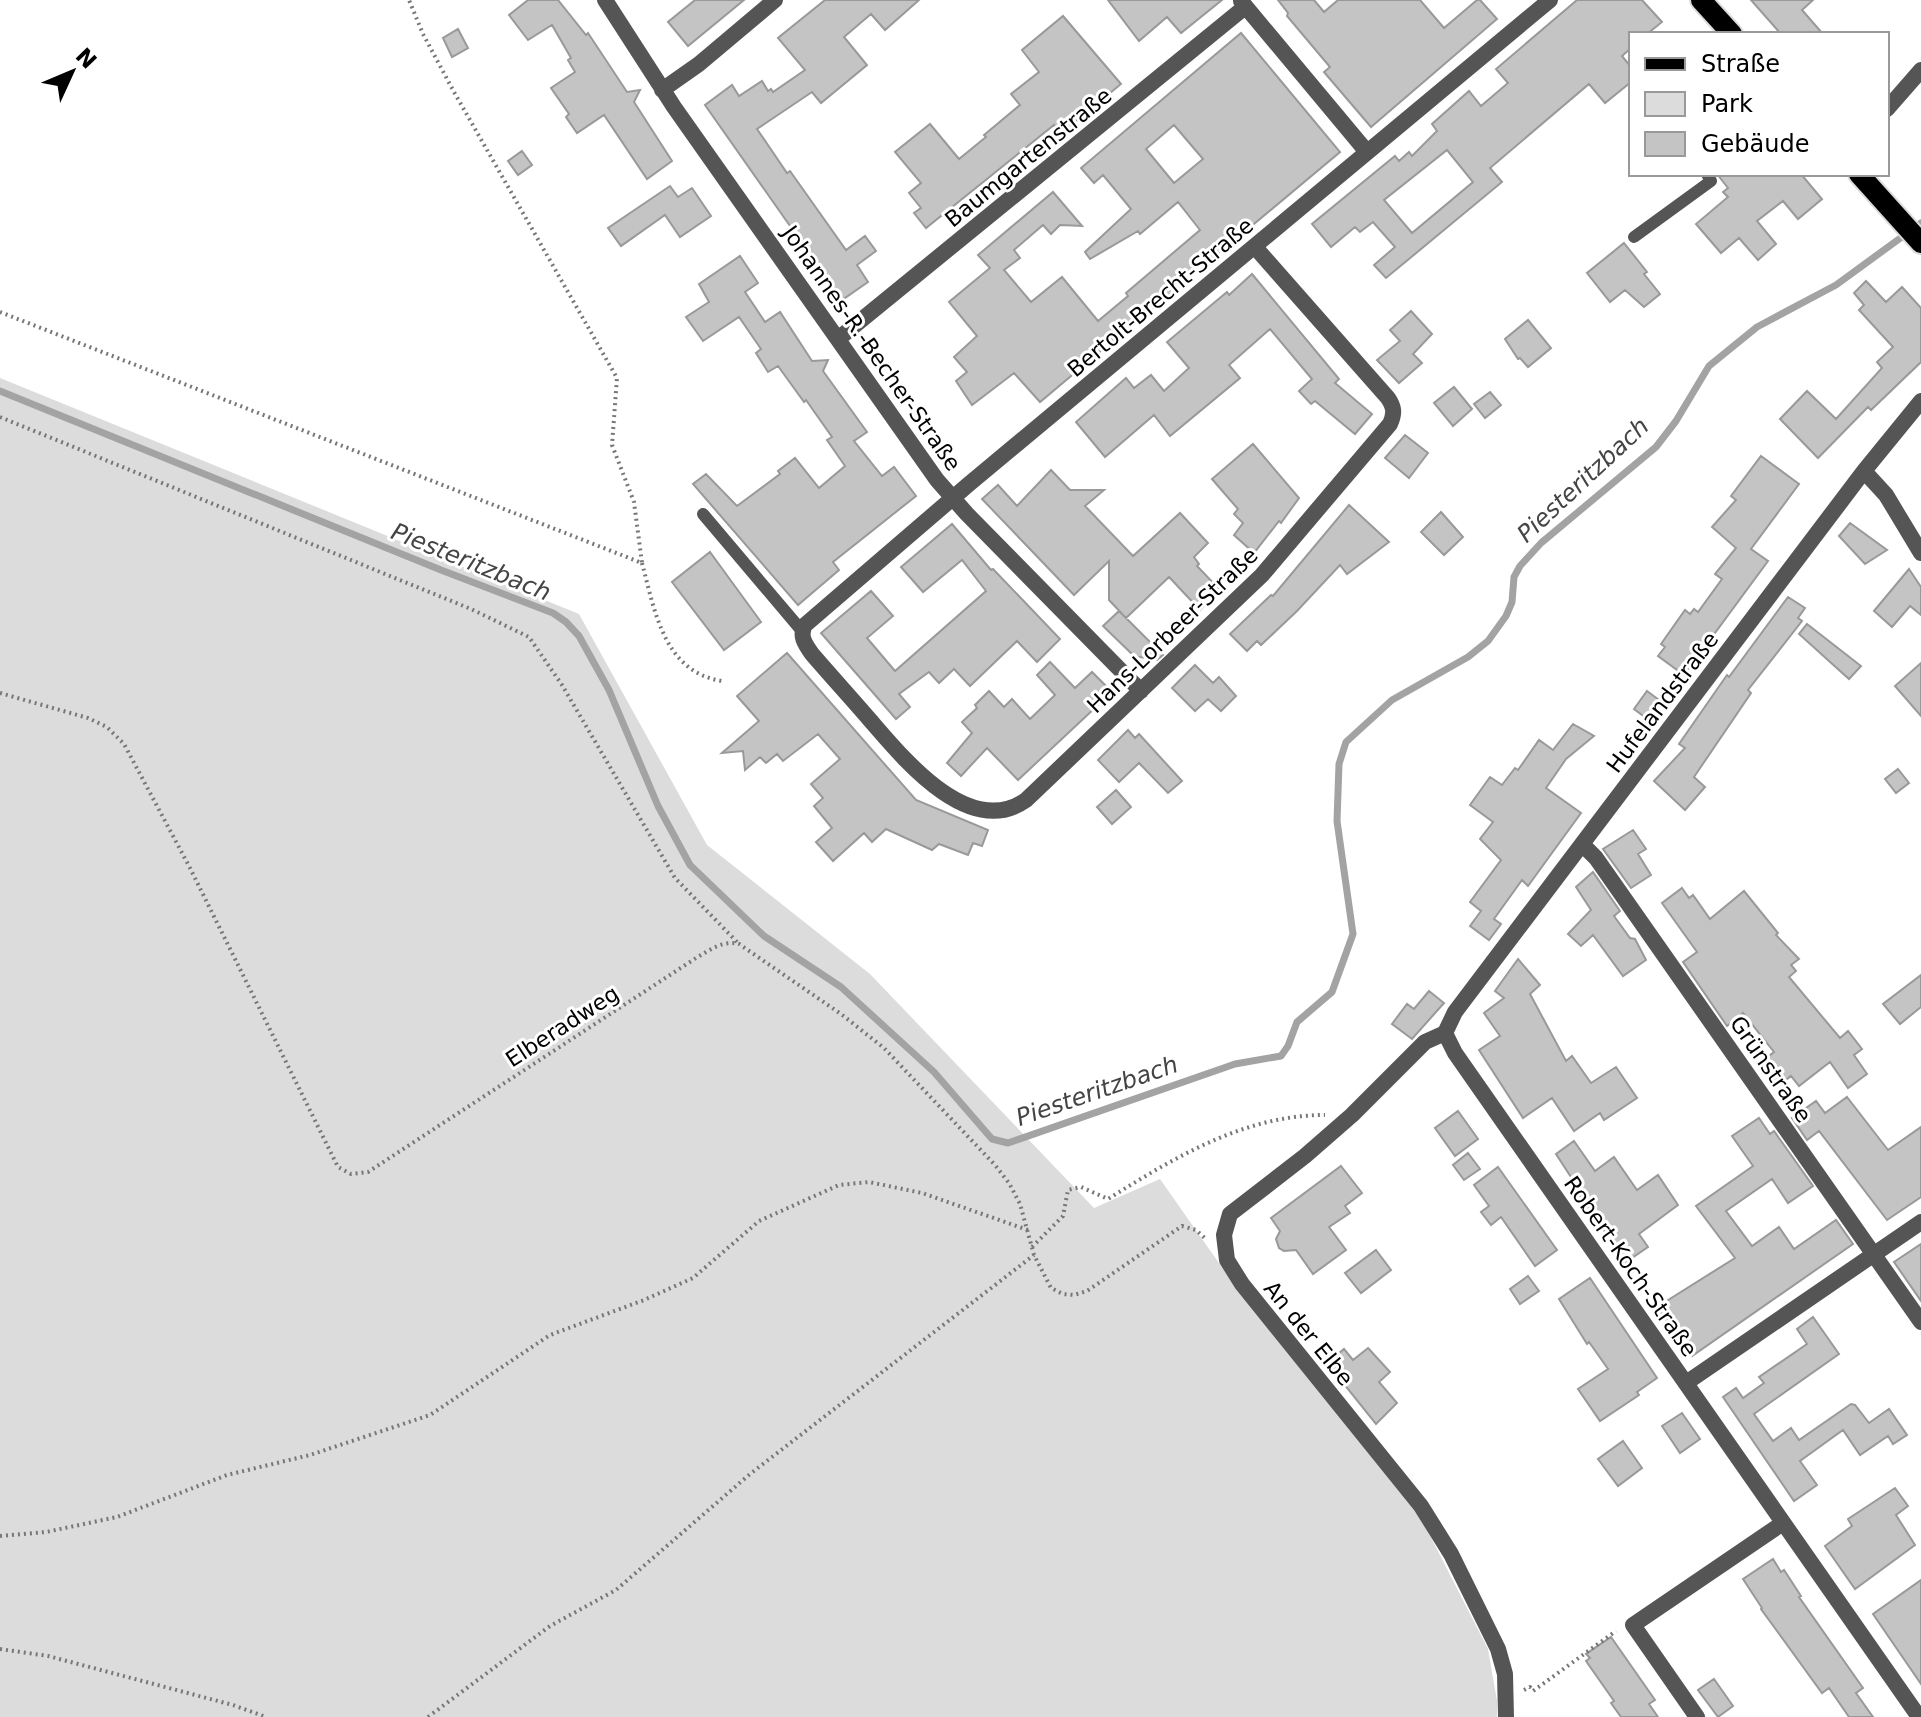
<svg xmlns="http://www.w3.org/2000/svg" width="1921" height="1717" font-family="'DejaVu Sans',sans-serif">
<style>
.green{fill:#dcdcdc}
.lines{fill:none;stroke-linecap:round;stroke-linejoin:round}
.stream{stroke:#a3a3a3;stroke-width:7}
.building{fill:#c4c4c4;stroke:#999;stroke-width:2;fill-rule:evenodd}
.primary-casing{stroke:#dbdbdb;stroke-width:24}
.path{stroke:#777;stroke-width:4;stroke-dasharray:2 4;stroke-linecap:butt}
.service{stroke:#555;stroke-width:12}
.minor{stroke:#555;stroke-width:16}
.primary{stroke:#000;stroke-width:20}
.labels{text-anchor:middle;stroke-width:6;stroke-linejoin:round;paint-order:stroke}
.street-label{font-size:22px;fill:#000;stroke:#fff}
.water-label{font-size:24px;font-style:italic;fill:#444;stroke:#fff}
</style>
<rect width="100%" height="100%" fill="#fff"/>
<path class="green" d="M0 378 579 614 707 845 870 974 1094 1208 1160 1179 1221 1266 1361 1438 1423 1522 1488 1649 1497 1701V1717H0Z"/>
<g class="lines">
<path class="stream" d="M0 391 441 570 553 613 566 622 579 636 609 690 658 806 690 865 764 936 841 987 934 1072 992 1139 1008 1143 1235 1064 1281 1056 1288 1046 1297 1022 1332 992 1353 934 1337 821 1339 764 1346 742 1392 700 1468 657 1488 641 1506 616 1512 602 1514 577 1520 566 1541 543 1656 447 1676 421 1709 366 1757 327 1836 285 1921 223"/>
</g>
<path class="building" d="M528 0H558L586 35 588 33 627 92 640 90 634 102 672 161 647 179 604 115 577 133 566 117 569 114 551 88 575 72 568 60 571 58 552 25 528 40 509 15Z
M695 0H744L688 46 668 22Z
M825 0H919L885 30 871 14 844 37 867 65 821 103 812 92 757 129 787 173 790 171 846 250 865 236 876 251 857 265 868 282 842 300 705 105 732 85 739 96 762 81 768 91 771 89 773 92 805 70 778 38Z
M1108 0H1222L1181 33 1167 17 1139 41Z
M1278 0H1314L1324 12 1338 0H1420L1444 28 1477 0H1480L1497 19 1371 127 1324 72 1330 67 1287 16 1288 13Z
M1577 0H1642L1662 22 1647 34H1631V48L1622 56 1631 67V82L1605 103 1589 84 1490 168 1502 182 1386 278 1374 265 1395 247 1373 222 1360 232 1355 227 1331 247 1312 224 1395 156 1399 161 1409 152 1412 156 1437 131 1432 124 1469 91 1481 106 1508 83 1496 69ZM1447 150 1473 182 1412 233 1384 200Z
M1751 0H1813L1802 10 1823 34H1781Z
M1063 16 1121 84 1061 134 1054 125 926 228 914 213 921 208 909 193 921 183 895 152 930 124 959 159 986 137 984 135 1020 105 1011 94 1039 72 1022 50Z
M458 29 468 48 452 57 443 38Z
M1241 33 1340 152 1144 316 1141 312 1111 337 1114 340 1040 402 1014 373 972 405 956 381 967 372 954 357 977 336 949 302 990 268 978 255 1053 192 1082 226 1060 225 1051 234 1043 225 1014 250 1020 258 1004 270 1031 302 1062 277 1098 321 1128 296 1126 293 1200 230 1178 202 1140 234 1138 231 1090 259 1085 252 1131 209 1103 175 1094 183 1081 168ZM1174 125 1203 159 1174 183 1146 149Z
M522 151 532 165 518 175 508 161Z
M1717 174H1801L1822 199 1798 219 1783 201 1757 221 1776 244 1758 260 1739 238 1721 253 1696 224 1728 197 1723 192 1728 188Z
M670 186 678 197 692 188 711 216 680 237 665 215 621 246 608 228Z
M1624 243 1647 272 1644 274 1660 294 1644 307 1625 290 1610 302 1587 273Z
M740 256 758 283 745 292 765 322 780 312 812 361 828 360 823 371 867 432 854 441 882 476 894 467 916 496 833 562 839 570 798 605 693 484 706 474 737 506 780 474 778 471 795 458 819 488 845 466 827 440 832 437 806 400 804 402 778 366 768 372 756 353 761 349 739 317 703 341 686 317 709 302 699 284Z
M1252 274 1339 379 1335 383 1372 414 1355 434 1315 401 1311 404 1299 391 1312 379 1270 329 1229 365 1240 378 1170 436 1154 415 1105 457 1076 422 1126 378 1134 388 1151 375 1164 391 1189 368 1167 342 1227 292 1229 295Z
M1866 281 1886 302 1902 287 1921 308V362L1871 410 1868 407 1818 458 1780 419 1807 391 1836 419 1882 368 1877 362 1893 347 1859 310 1864 305 1854 293Z
M1411 311 1432 334 1413 354 1422 363 1399 383 1377 360 1400 341 1390 330Z
M1528 320 1551 348 1528 367 1520 358 1518 359 1505 339Z
M1454 387 1472 409 1453 426 1434 403Z
M1490 392 1501 405 1485 418 1474 404Z
M1405 435 1428 453 1409 478 1385 458Z
M1253 444 1299 498 1281 523 1279 521 1254 553 1234 535 1243 523 1234 514 1238 509 1212 479Z
M1761 456 1799 484 1751 549 1768 561 1684 675 1658 656 1665 647 1661 644 1685 610 1690 614 1694 609 1698 612 1722 579 1715 574 1736 548 1712 527 1736 500 1731 496Z
M1051 470 1070 490H1104L1085 506 1133 556 1180 513 1208 543 1194 557 1199 564 1197 566 1220 590 1200 610 1169 577 1126 618 1109 600V561L1074 595 982 499 998 485 1017 506Z
M1349 505 1389 542 1347 574 1340 565 1297 611 1261 645 1257 641 1247 651 1230 634 1271 595 1273 596Z
M1441 512 1463 537 1444 555 1421 532Z
M1850 523 1887 550 1865 564 1839 536Z
M952 524 991 570 993 569 1060 639 1037 662 1017 641 970 686 954 669 939 683 929 672 899 694 910 707 896 719 821 633 871 591 893 616 867 638 895 671 986 591 962 560 923 592 901 567Z
M710 552 761 622 724 650 672 582Z
M1909 569 1921 587V615L1910 606 1892 627 1874 611Z
M1788 597 1805 608 1798 618 1802 621 1748 690 1751 693 1694 777 1705 787 1685 810 1654 781 1685 748 1679 744 1727 675 1729 677Z
M1119 611 1163 655 1157 660 1134 656 1103 626Z
M1807 624 1861 666 1849 679 1799 634Z
M787 653 916 800 988 830 982 846 973 843 968 855 939 844 932 850 886 829 872 842 864 833 833 861 816 842 832 828 814 806 823 798 811 784 840 759 818 734 783 761 777 754 766 763 760 757 745 770 743 751 722 753 759 721 737 696Z
M1050 662 1075 688 1092 672 1112 692 1018 780 987 748 961 776 947 763 972 733 962 722 977 708 975 705 989 691 1004 707 1012 699 1030 719 1055 695 1037 675Z
M1921 663V716L1895 686Z
M1195 665 1213 683 1219 677 1236 696 1221 711 1208 699 1195 711 1172 688Z
M1647 691 1663 703 1650 721 1634 709Z
M1573 724 1594 736 1566 759 1546 788 1581 813 1528 886 1522 880 1494 919 1501 924 1489 940 1470 926 1481 911 1470 902 1501 860 1480 839 1493 822 1470 805 1490 777 1502 785 1515 768 1518 770 1539 740 1553 750Z
M1128 730 1135 738 1139 734 1182 781 1168 793 1139 763 1119 782 1098 760Z
M1898 769 1909 783 1896 793 1885 779Z
M1116 790 1131 807 1112 824 1097 807Z
M1633 830 1646 849 1638 854 1651 875 1631 888 1603 849Z
M1593 872 1620 911 1614 916 1630 938 1635 939 1646 960 1623 976 1593 935 1581 946 1568 934 1591 910 1576 887Z
M1682 888 1689 898 1693 895 1710 919 1744 891 1778 933 1776 935 1799 959 1791 965 1796 971 1789 977 1840 1038 1848 1031 1862 1049 1854 1055 1867 1074 1848 1088 1830 1062 1799 1086 1791 1076 1778 1086 1761 1062 1774 1052 1743 1013 1727 1026 1683 962 1697 952 1662 903Z
M1518 959 1540 985 1530 994 1566 1061 1572 1056 1591 1083 1616 1067 1637 1098 1604 1120 1600 1113 1574 1131 1552 1098 1523 1118 1479 1050 1500 1036 1484 1013 1504 998 1495 991Z
M1921 975V1007L1900 1024 1883 1004Z
M1429 991 1444 1003 1412 1039 1392 1024 1407 1004 1414 1009Z
M1847 1097 1888 1150 1921 1127V1197L1887 1220 1819 1131 1807 1140 1792 1118 1816 1101 1825 1113Z
M1458 1111 1478 1139 1455 1156 1435 1128Z
M1759 1118 1770 1134 1774 1131 1813 1186 1788 1203 1772 1179 1726 1211 1752 1246 1779 1227 1794 1249 1836 1220 1853 1244 1692 1356 1657 1307 1735 1258 1696 1206 1753 1166 1732 1136Z
M1574 1141 1595 1171 1614 1157 1637 1190 1658 1175 1678 1205 1639 1234 1648 1247 1626 1262 1578 1193 1580 1191 1556 1154Z
M1468 1153 1480 1169 1464 1180 1453 1165Z
M1341 1166 1362 1193 1345 1206 1350 1213 1329 1227 1346 1250 1313 1274 1296 1250 1284 1251 1279 1248 1276 1239 1280 1231 1271 1218Z
M1498 1167 1557 1250 1535 1266 1501 1217 1491 1225 1481 1212 1489 1206 1474 1185Z
M1921 1244V1301L1894 1262Z
M1376 1250 1391 1270 1361 1293 1345 1273Z
M1528 1276 1539 1291 1520 1304 1510 1289Z
M1590 1278 1657 1378 1637 1392 1639 1395 1600 1421 1578 1389 1608 1369 1589 1342 1587 1344 1559 1299Z
M1813 1317 1839 1354 1754 1414 1773 1441 1791 1428 1799 1440 1851 1404 1855 1405 1869 1423 1889 1409 1907 1435 1893 1444 1888 1436 1860 1455 1843 1430 1800 1461 1817 1485 1794 1501 1723 1397 1736 1388 1743 1398 1764 1383 1759 1377 1807 1344 1797 1329Z
M1368 1348 1390 1372 1379 1382 1397 1403 1376 1424 1327 1363 1344 1349 1353 1360Z
M1682 1413 1700 1439 1680 1453 1662 1426Z
M1623 1441 1642 1468 1618 1486 1598 1459Z
M1895 1488 1908 1506 1896 1515 1915 1545 1855 1589 1825 1546 1852 1526 1848 1519Z
M1773 1559 1781 1572 1784 1570 1801 1596 1799 1597 1863 1688 1856 1693 1873 1717H1849L1829 1688 1822 1693 1761 1609 1762 1608 1743 1579Z
M1921 1580V1684L1873 1614Z
M1611 1637 1655 1700 1649 1704 1658 1717H1621L1611 1703 1614 1701 1586 1661 1590 1658 1586 1654Z
M1714 1679 1733 1706 1718 1717 1698 1690Z"/>
<g class="lines">
<defs>
<path id="primary" d="M1701 0 1732 34
M1859 174 1921 243"/>
</defs>
<use href="#primary" class="primary-casing"/>
<path class="path" d="M0 312 642 563 634 502 612 445 617 378 454 92 423 34 409 0
M0 417 471 609 529 637 562 685 675 878 738 943
M642 563C655 612 664 672 722 681
M0 693 88 718 107 727 124 744 189 866 338 1167 351 1174 368 1172 696 958C710 950 722 940 739 944L841 1014 884 1048 995 1165 1009 1183 1020 1204 1034 1255 1051 1288 1063 1294 1074 1295 1087 1291 1182 1226 1196 1230 1207 1240
M1032 1247 1063 1216 1068 1190 1081 1187 1108 1199C1174 1158 1244 1115 1325 1115
M0 1536 46 1532 117 1517 227 1475 310 1455 430 1415 550 1335 644 1300 693 1278 759 1221 839 1185 869 1182 922 1193 1028 1230
M0 1649 48 1656 233 1705 266 1717
M1524 1690 1530 1687 1533 1691 1616 1631
M428 1717 550 1626 616 1590 750 1474 1034 1255"/>
<path class="service" d="M1634 237 1711 181 1707 174
M703 514 802 631"/>
<path class="minor" d="M605 0 674 107 937 480 967 514 1141 691
M1241 1 1367 152
M662 90 699 64 775 0
M1887 109 1921 70
M1255 247 1388 398C1394 407 1395 413 1390 424L1262 575 1026 800C969 840 903 758 870 720 851 698 831 676 812 654 805 644 799 636 805 625L969 484 1550 0
M838 339 1245 7
M1864 471 1886 495 1921 553
M1582 844 1596 858 1921 1322
M1445 1033 1425 1042 1352 1115 1305 1156 1230 1214 1224 1235 1227 1260 1242 1284 1421 1506 1451 1554 1498 1649 1505 1674 1506 1717
M1445 1033 1455 1053 1919 1717
M1445 1033 1455 1012 1864 471 1921 401
M1686 1383 1921 1222
M1697 1717 1633 1625 1783 1523"/>
<use href="#primary" class="primary"/>
</g>
<g class="labels">
<g class="street-label">
<text transform="translate(1028 157) rotate(-39)" y="8">Baumgartenstraße</text>
<text transform="translate(1160 297) rotate(-40)" y="8">Bertolt-Brecht-Straße</text>
<text transform="translate(872 348) rotate(55)" y="8">Johannes-R.-Becher-Straße</text>
<text transform="translate(1172 630) rotate(-44)" y="8">Hans-Lorbeer-Straße</text>
<text transform="translate(1662 702) rotate(-53)" y="8">Hufelandstraße</text>
<text transform="translate(562 1026) rotate(-33)" y="8">Elberadweg</text>
<text transform="translate(1771 1069) rotate(55)" y="8">Grünstraße</text>
<text transform="translate(1631 1266) rotate(55)" y="8">Robert-Koch-Straße</text>
<text transform="translate(1309 1333) rotate(51)" y="8">An der Elbe</text>
</g>
<g class="water-label">
<text transform="translate(1583 480) rotate(-43)" y="8">Piesteritzbach</text>
<text transform="translate(471 562) rotate(22)" y="8">Piesteritzbach</text>
<text transform="translate(1097 1091) rotate(-19)" y="8">Piesteritzbach</text>
</g>
</g>
<rect x="1629" y="32" width="260" height="144" fill="#ffffff" stroke="#999999" stroke-width="2"/>
<rect x="1645" y="58" width="40" height="12" fill="#000000" stroke="#999999" stroke-width="2"/>
<text x="1701" y="72" font-size="24" fill="#000000">Straße</text>
<rect x="1645" y="92" width="40" height="24" fill="#dcdcdc" stroke="#999999" stroke-width="2"/>
<text x="1701" y="112" font-size="24" fill="#000000">Park</text>
<rect x="1645" y="132" width="40" height="24" fill="#c4c4c4" stroke="#999999" stroke-width="2"/>
<text x="1701" y="152" font-size="24" fill="#000000">Gebäude</text>
<g transform="translate(72 72) rotate(46)" stroke="#ffffff" stroke-width="6" paint-order="stroke">
<path d="M0-6L14 30L0 20L-14 30Z" fill="#000000"/>
<text y="-12" font-size="22" font-weight="bold" text-anchor="middle" fill="#000000">N</text>
</g>
</svg>
